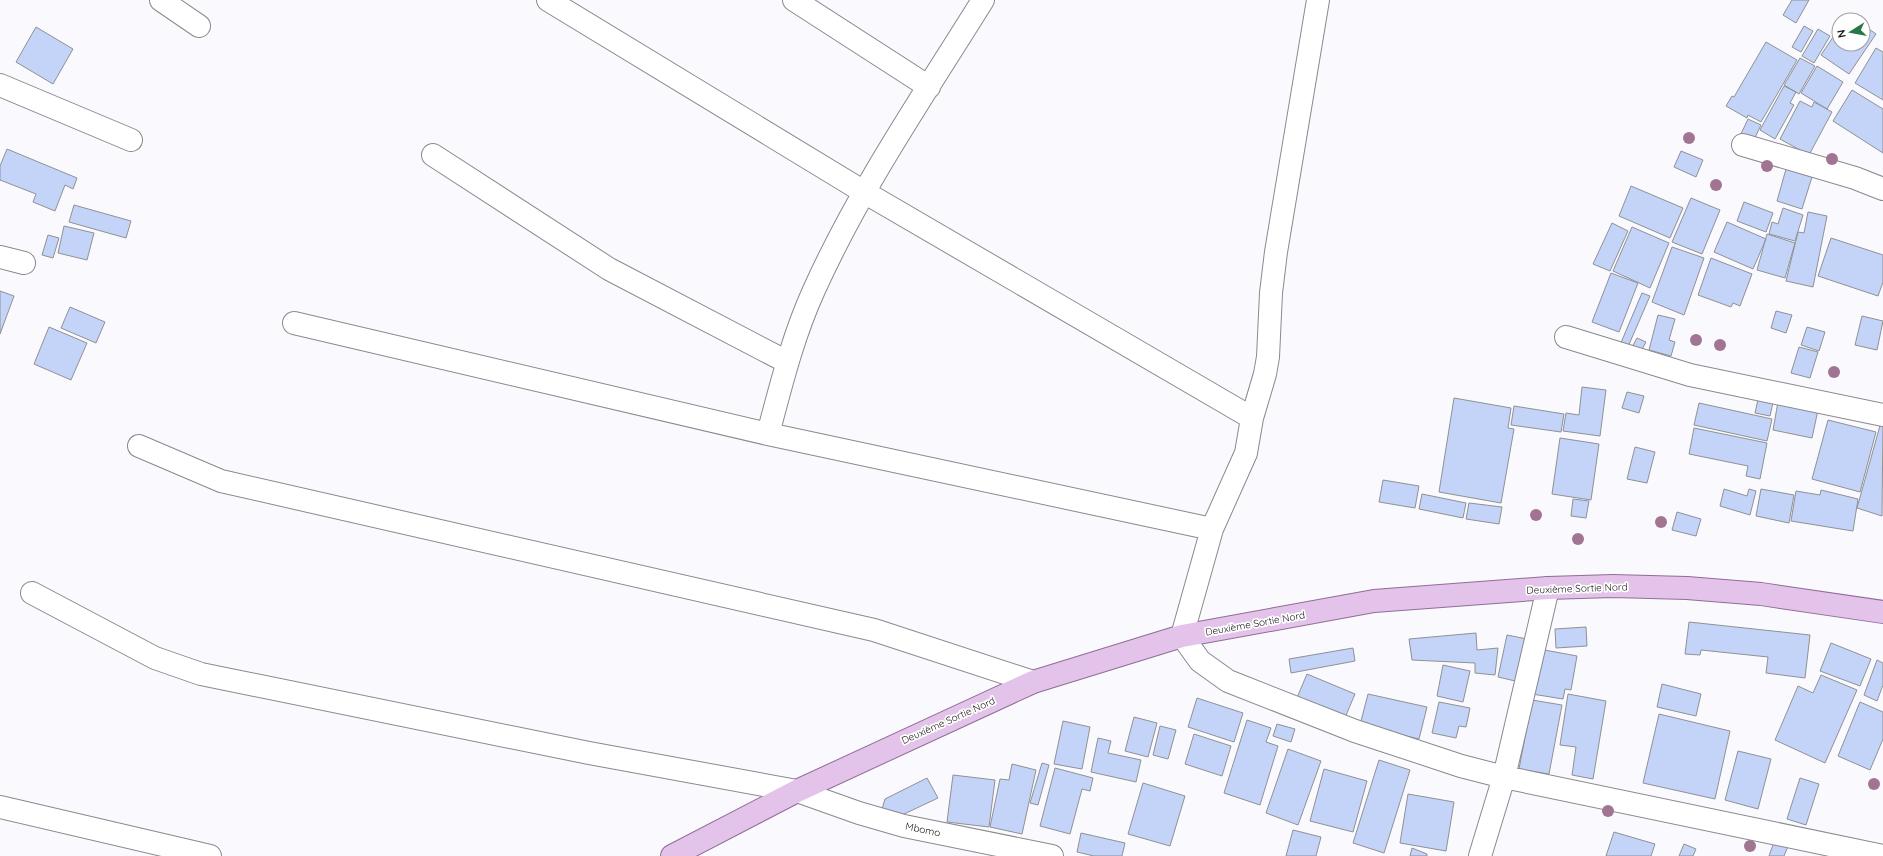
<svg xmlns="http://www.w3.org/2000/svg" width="1883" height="856" font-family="Quicksand,sans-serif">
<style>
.building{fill:#c3d4f8;stroke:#8f9194}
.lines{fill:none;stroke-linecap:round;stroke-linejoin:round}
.minor-casing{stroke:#8a8a8e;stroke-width:24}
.primary-casing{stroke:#906d97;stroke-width:24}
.minor{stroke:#fff;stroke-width:22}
.primary{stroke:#e3c3e9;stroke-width:22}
.tree{fill:#a17592}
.labels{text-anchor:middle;stroke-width:3.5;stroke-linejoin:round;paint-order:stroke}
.street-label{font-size:10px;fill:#171718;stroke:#fff}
</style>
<rect width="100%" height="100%" fill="#faf9fd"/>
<path class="building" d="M1792 0H1809L1796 23 1783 15Z
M1848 14 1856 20H1845Z
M1863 25 1876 34 1849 74 1821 55 1839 28V44H1863Z
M1804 26 1813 31 1801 52 1792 47Z
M36 27 73 49 53 84 16 62Z
M1818 29 1830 36 1814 63 1802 56Z
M1766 42 1797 60 1761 122 1748 115 1747 118 1726 106 1732 96 1734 97Z
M1876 48 1883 52V100L1855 83Z
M1800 58 1815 66 1799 94 1784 85Z
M1817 66 1843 82 1827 109 1801 93Z
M1784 86 1796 92 1790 103 1794 105 1775 139 1760 130Z
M1852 90 1883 109V153L1833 121Z
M1800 101 1812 107 1814 102 1832 112 1809 155 1780 139Z
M1748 119 1761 125 1753 142 1740 136Z
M7 149 77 178 73 189 65 185 55 211 33 202 36 194 0 180V166Z
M1681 151 1703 160 1696 177 1674 167Z
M1786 169 1812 177 1802 209 1777 201Z
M1631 186 1683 208 1670 238 1619 216Z
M1691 198 1720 210 1702 254 1672 242Z
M1744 202 1773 213 1766 232 1737 221Z
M74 205 131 221 126 238 69 222Z
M1783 208 1803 215 1795 241 1769 234 1772 222 1778 224Z
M1808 212 1827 216 1813 287 1786 281 1798 232 1804 233Z
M1727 222 1766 239 1753 269 1714 252Z
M1612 223 1628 231 1610 271 1593 264Z
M64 226 94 233 87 260 58 253Z
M1632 227 1669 243 1650 288 1613 271Z
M1767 234 1795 243 1785 278 1757 270Z
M48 235 59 238 53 258 42 255Z
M1831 238 1883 255V282L1878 296 1818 276Z
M1672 247 1704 258 1684 315 1652 302Z
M1711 258 1752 274 1740 306 1733 303 1731 307 1698 295Z
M1611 273 1638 283 1619 332 1592 322Z
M0 291 14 296 0 334Z
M1642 293 1650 296 1627 349 1620 345Z
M70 307 105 322 96 343 61 328Z
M1776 311 1792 315 1786 333 1771 328Z
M1658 315 1675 319 1669 340 1675 342 1671 356 1649 350Z
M1862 316 1883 321 1877 350 1855 345Z
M49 327 87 343 71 380 34 364Z
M1807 327 1825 332 1819 351 1801 345Z
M1637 338 1646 342 1640 353 1631 349Z
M1799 347 1818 352 1810 378 1791 373Z
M1582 387 1606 390 1600 436 1563 431 1566 413 1579 415Z
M1627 392 1644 396 1639 413 1622 408Z
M1759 395 1774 398 1770 416 1755 413Z
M1454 398 1511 408 1508 428 1514 429 1501 503 1439 492Z
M1778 402 1818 410 1812 438 1773 430Z
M1699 403 1772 419 1767 441 1694 425Z
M1514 406 1564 414 1561 432 1511 425Z
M1828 420 1876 432 1860 492 1812 479Z
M1881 422H1883L1882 516 1857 508Z
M1694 428 1767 443 1760 479 1746 476 1748 466 1689 454Z
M1560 438 1599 444 1591 500 1552 494Z
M1635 447 1655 452 1647 483 1627 479Z
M1383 480 1419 486 1415 508 1379 502Z
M1724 489 1747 496 1749 489 1756 491 1750 515 1720 506Z
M1761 489 1794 495 1789 523 1756 516Z
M1821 490 1858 499 1853 531 1791 521 1796 491 1820 495Z
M1422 494 1466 503 1463 518 1419 509Z
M1573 499 1589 501 1586 518 1571 516Z
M1469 503 1502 507 1499 524 1466 519Z
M1677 512 1701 519 1696 536 1672 530Z
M1689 622 1810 635 1805 678 1766 673 1768 657 1701 650 1700 655 1685 654Z
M1586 627 1587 646 1556 648 1555 629Z
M1476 633 1477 650 1498 648 1495 675 1475 673V663L1412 660 1409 639Z
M1507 635 1532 640 1524 683 1498 677Z
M1831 643 1871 659 1860 686 1820 671Z
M1353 648 1355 661 1291 673 1289 659Z
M1539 649 1577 656 1571 690 1565 689 1563 699 1532 694Z
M1877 660 1883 663V685L1877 701 1864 695Z
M1443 665 1470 671 1463 702 1437 696Z
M1307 674 1355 694 1344 720 1296 700Z
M1821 675 1857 690 1825 763 1775 740 1798 686 1813 693Z
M1662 684 1701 694 1696 716 1657 707Z
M1368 694 1427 707 1419 739 1360 725Z
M1568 694 1606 701 1593 779 1572 775 1576 747 1560 745Z
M1197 698 1243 713 1234 742 1188 727Z
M1532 700 1562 705 1549 774 1519 769Z
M1439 702 1470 708 1466 727 1459 726 1456 738 1432 733Z
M1860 702 1883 712V739L1870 770 1838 756Z
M1659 714 1730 731 1715 799 1643 783Z
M1134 717 1157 723 1148 757 1125 751Z
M1247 720 1271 728 1266 742 1278 746 1260 805 1224 793Z
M1063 721 1090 727 1082 769 1054 764Z
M1277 724 1295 729 1291 742 1273 736Z
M1160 726 1176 730 1168 759 1153 755Z
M1194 734 1231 746 1222 776 1185 764Z
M1098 738 1111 741 1108 753 1141 760 1136 782 1091 772Z
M1288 749 1321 761 1298 825 1266 813Z
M1738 751 1771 759 1758 809 1725 800Z
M1379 760 1410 770 1384 853 1353 843Z
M1042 763 1049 765 1038 805 1030 803Z
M1012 764 1036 770 1022 834 990 827 1000 779 1009 780Z
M1055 768 1093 778 1090 791 1082 789 1070 834 1040 826Z
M1324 769 1367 781 1353 832 1310 821Z
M953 775 995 780 989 827 947 822Z
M927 778 938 798 902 815 882 809 885 799Z
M1800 778 1819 784 1806 825 1787 819Z
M1143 783 1185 796 1170 846 1128 834Z
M1408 794 1454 802 1446 851 1400 843Z
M1293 830 1321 837 1316 856H1286Z
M1614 832 1655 844 1651 856H1606Z
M1081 833 1125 843 1122 856H1094L1077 852Z
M1775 839 1789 844 1784 856H1769Z
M1684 844 1696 849 1693 856H1679Z
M1412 848 1427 854V856H1410Z"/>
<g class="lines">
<defs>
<path id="minor" d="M161 0 199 26
M548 0 864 192 1252 418 1246 453 1212 529 1182 636 1200 661 1228 681 1355 731 1461 766 1504 777 1883 856
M794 0 929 87
M0 85 131 140
M1743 145 1855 178 1883 189
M433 155 609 269 787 362
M0 257 24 263
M294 323 768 434 1212 529
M1566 337 1690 375 1883 415
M1252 418 1265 374 1268 357 1271 293 1276 252 1318 0
M768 434C781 385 793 336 814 290 860 188 924 95 983 0
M139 446 221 481 874 630 1033 682
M32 593 155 658 201 674 589 753 797 791 859 813 904 826 1052 856
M0 807 210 856
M1480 856 1504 777 1548 588"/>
<path id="primary" d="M672 856 797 791 1033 682 1182 636 1374 601 1548 588 1613 586 1687 588 1761 594 1883 612"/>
</defs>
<use href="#minor" class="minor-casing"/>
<use href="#primary" class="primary-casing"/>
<use href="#minor" class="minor"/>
<use href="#primary" class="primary"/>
</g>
<g class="tree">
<circle cx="1689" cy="138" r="6"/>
<circle cx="1832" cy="159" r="6"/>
<circle cx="1767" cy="166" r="6"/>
<circle cx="1716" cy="185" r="6"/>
<circle cx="1696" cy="340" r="6"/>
<circle cx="1720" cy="345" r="6"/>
<circle cx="1834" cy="372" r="6"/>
<circle cx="1536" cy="515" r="6"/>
<circle cx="1661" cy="522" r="6"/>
<circle cx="1578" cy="539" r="6"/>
<circle cx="1874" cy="784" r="6"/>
<circle cx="1608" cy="811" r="6"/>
<circle cx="1750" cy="846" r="6"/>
</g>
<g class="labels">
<g class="street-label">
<text transform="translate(1577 588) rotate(-2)" y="4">Deuxième Sortie Nord</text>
<text transform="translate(1255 623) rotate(-10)" y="4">Deuxième Sortie Nord</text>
<text transform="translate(948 720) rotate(-24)" y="4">Deuxième Sortie Nord</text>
<text transform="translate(923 829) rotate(12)" y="4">Mbomo</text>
</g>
</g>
<g transform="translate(1851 32) rotate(259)"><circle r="19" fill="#ffffff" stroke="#a2a2a3"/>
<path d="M0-3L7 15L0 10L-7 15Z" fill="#277747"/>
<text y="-6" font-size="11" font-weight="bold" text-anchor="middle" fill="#171718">N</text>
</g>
</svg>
